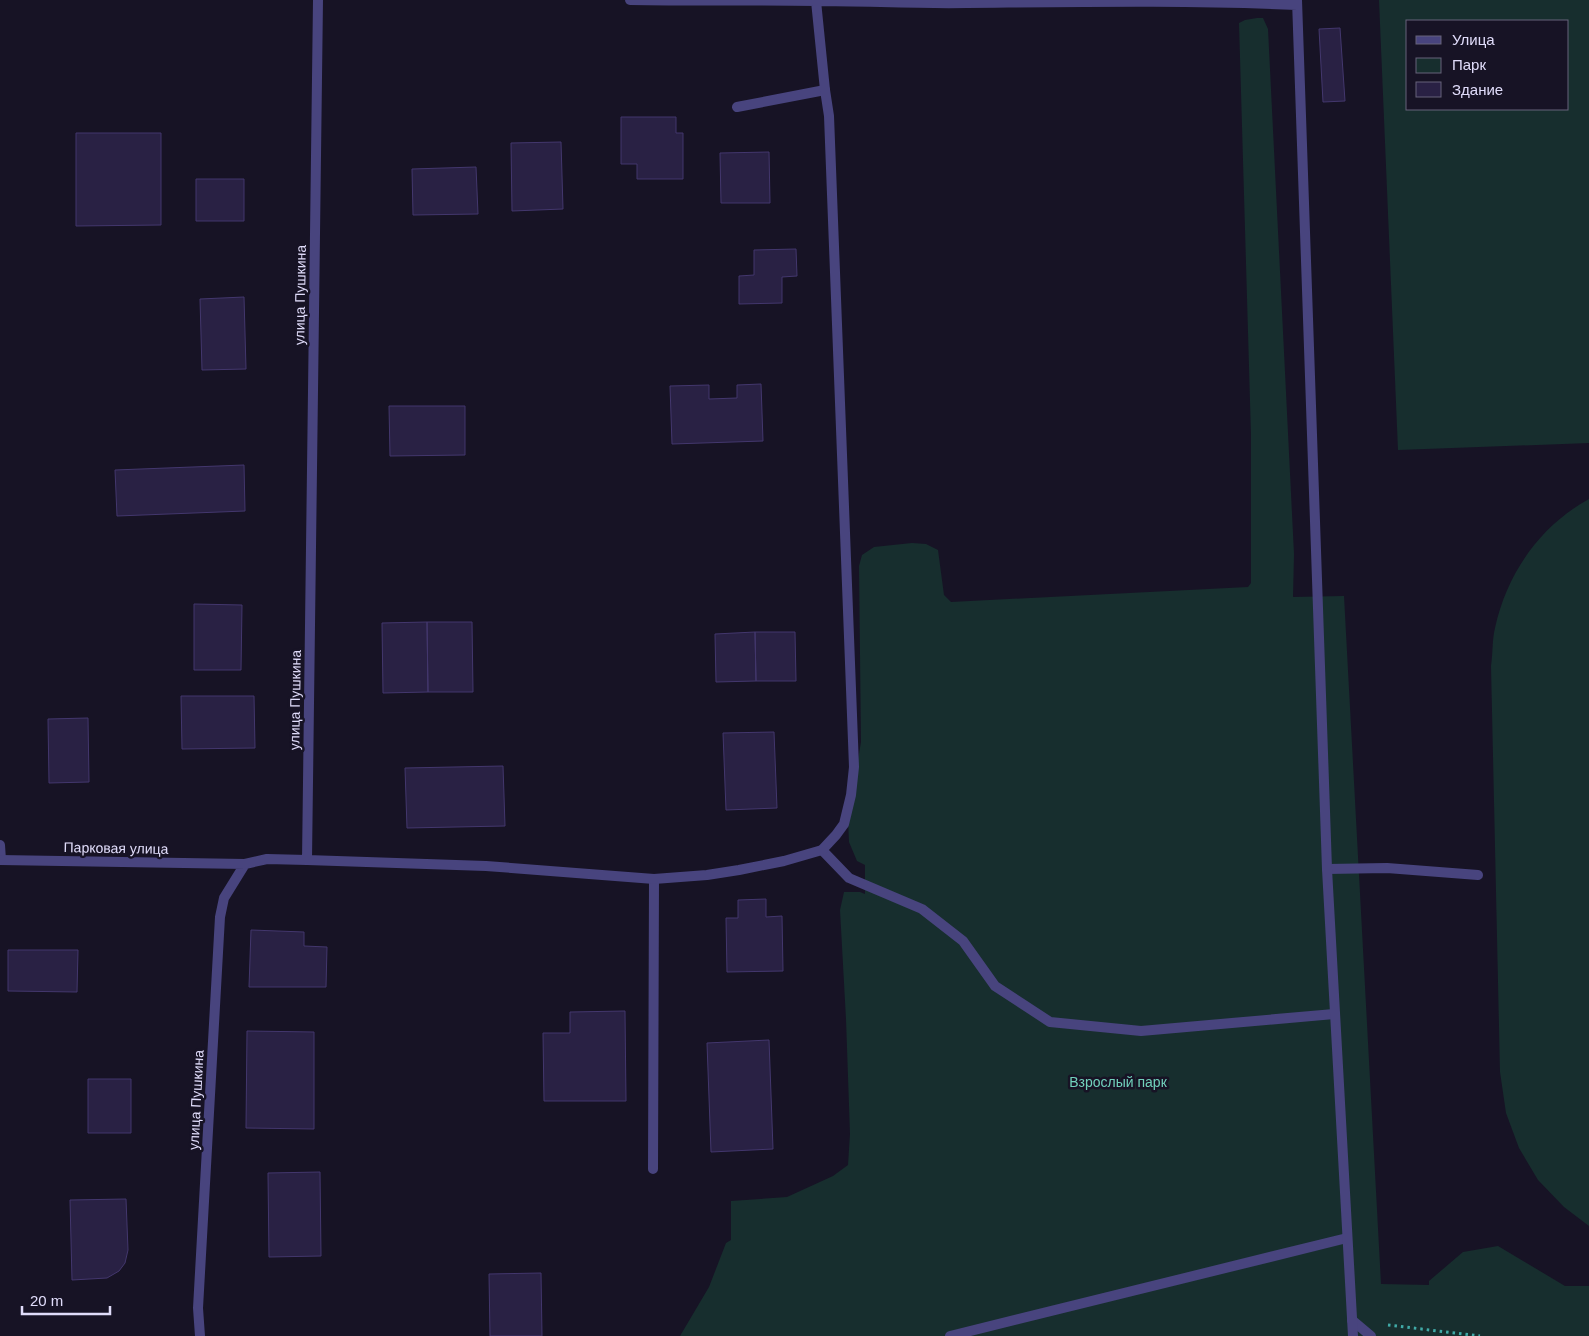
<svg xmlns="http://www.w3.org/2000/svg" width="1589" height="1336" font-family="Arial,sans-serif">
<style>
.green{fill:#172e2e;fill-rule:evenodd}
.building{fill:#292144;stroke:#43376d}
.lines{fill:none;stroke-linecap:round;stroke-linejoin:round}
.path{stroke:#40aaa7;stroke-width:3;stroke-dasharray:2.5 4;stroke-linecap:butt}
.service{stroke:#48447e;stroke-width:10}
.minor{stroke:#48447e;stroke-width:10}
.labels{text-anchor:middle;stroke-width:5;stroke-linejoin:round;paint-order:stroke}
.street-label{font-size:14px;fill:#e0dcfa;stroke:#171325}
.park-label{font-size:14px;fill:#71d1bc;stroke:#171325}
</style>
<rect width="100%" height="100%" fill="#171325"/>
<path class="green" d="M1379 0H1589V443L1398 450ZM1408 21H1568V109H1408Z
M1257 18H1263L1268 29 1294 554 1293 597 1344 596 1381 1284 1429 1285V1281L1463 1252 1498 1246 1565 1286H1589V1336H680L709 1287 726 1243 731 1240V1201L787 1197 833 1176 848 1165 850 1134 846 1019 840 910 844 892H860L865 894V865L857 861 849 842 848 819 861 742 859 566 862 555 874 547 912 543 926 544 938 550 944 595 951 602 1248 587 1251 583V435L1239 23 1245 20Z
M1589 499V1226L1564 1207 1538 1180 1519 1148 1506 1113 1500 1072 1491 666C1493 653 1492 640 1495 628 1507 573 1540 526 1589 499Z"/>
<path class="building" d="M1340 28 1345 101 1323 102 1319 29Z
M621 117H676V133H683V179H637V164H621Z
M76 133H161V225L76 226Z
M561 142 563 209 512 211 511 143Z
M769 152 770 203H721L720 153Z
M476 167 478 214 413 215 412 169Z
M196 179H244V221H196Z
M796 249 797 276 782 277V303L739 304V276L754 275V250Z
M244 297 246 369 202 370 200 299Z
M761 384 763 441 672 444 670 386 709 385V399L737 398V385Z
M389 406H465V455L390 456Z
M244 465 245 511 117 516 115 470Z
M194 604 242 605 241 670H194Z
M427 622 428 692 383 693 382 623Z
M427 622H472L473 692H428Z
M755 632H795L796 681H756Z
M755 632 756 681 716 682 715 634Z
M181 696H254L255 748 182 749Z
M88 718 89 782 49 783 48 719Z
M774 732 777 808 726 810 723 733Z
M503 766 505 826 407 828 405 768Z
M766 899V917L782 916 783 971 727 972 726 918H738V900Z
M251 930 304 932V946L327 947 326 987H249Z
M8 950H78L77 992 8 991Z
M625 1011 626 1101H544L543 1033H570V1012Z
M247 1031 314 1032V1129L246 1128Z
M769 1040 773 1149 711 1152 707 1043Z
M88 1079H131V1133H88Z
M320 1172 321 1256 269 1257 268 1173Z
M126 1199 128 1250 125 1263 119 1271 107 1278 72 1280 70 1200Z
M541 1273 542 1336H490L489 1274Z"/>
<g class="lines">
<path class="path" d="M1388 1325 1480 1336"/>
<path class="service" d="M737 107 825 90
M0 845 1 860
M822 850 849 878 922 909 963 941 995 986 1050 1022 1141 1031 1334 1014
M1327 869 1387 868 1478 875
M653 1169 654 879
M1352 1320 1371 1336
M950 1336 1347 1238"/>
<path class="minor" d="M630 0C692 1 754 0 816 1 866 1 917 4 967 3 1077 2 1187 0 1297 5
M1297 0 1327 869 1353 1336
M0 860 245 864
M307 860 486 866 654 879 707 875 739 870 784 861 822 850 836 835 844 824 851 795 854 767 829 116 825 90 816 1
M200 1336 198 1308 220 917 224 898 245 864 267 859 307 860 318 0"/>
</g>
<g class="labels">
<g class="street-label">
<text transform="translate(300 295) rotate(-89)" y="5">улица Пушкина</text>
<text transform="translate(295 700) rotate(-89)" y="5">улица Пушкина</text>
<text transform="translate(116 848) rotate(1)" y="5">Парковая улица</text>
<text transform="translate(196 1100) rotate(-87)" y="5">улица Пушкина</text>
</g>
<g class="park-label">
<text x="1118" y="1087">Взрослый парк</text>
</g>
</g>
<rect x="1406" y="20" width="162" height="90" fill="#171325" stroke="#67637a"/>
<rect x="1416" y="36" width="25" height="8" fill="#48447e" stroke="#67637a"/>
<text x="1452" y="45" font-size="15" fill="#e0dcfa">Улица</text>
<rect x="1416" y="58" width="25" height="15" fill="#172e2e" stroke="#67637a"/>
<text x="1452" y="70" font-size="15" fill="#e0dcfa">Парк</text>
<rect x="1416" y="82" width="25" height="15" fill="#292144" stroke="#67637a"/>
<text x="1452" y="95" font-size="15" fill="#e0dcfa">Здание</text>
<path d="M22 1306v8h88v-8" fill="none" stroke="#e0dcfa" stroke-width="2.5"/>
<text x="30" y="1306" font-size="15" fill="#e0dcfa" stroke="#171325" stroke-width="4" paint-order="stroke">20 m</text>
</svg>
